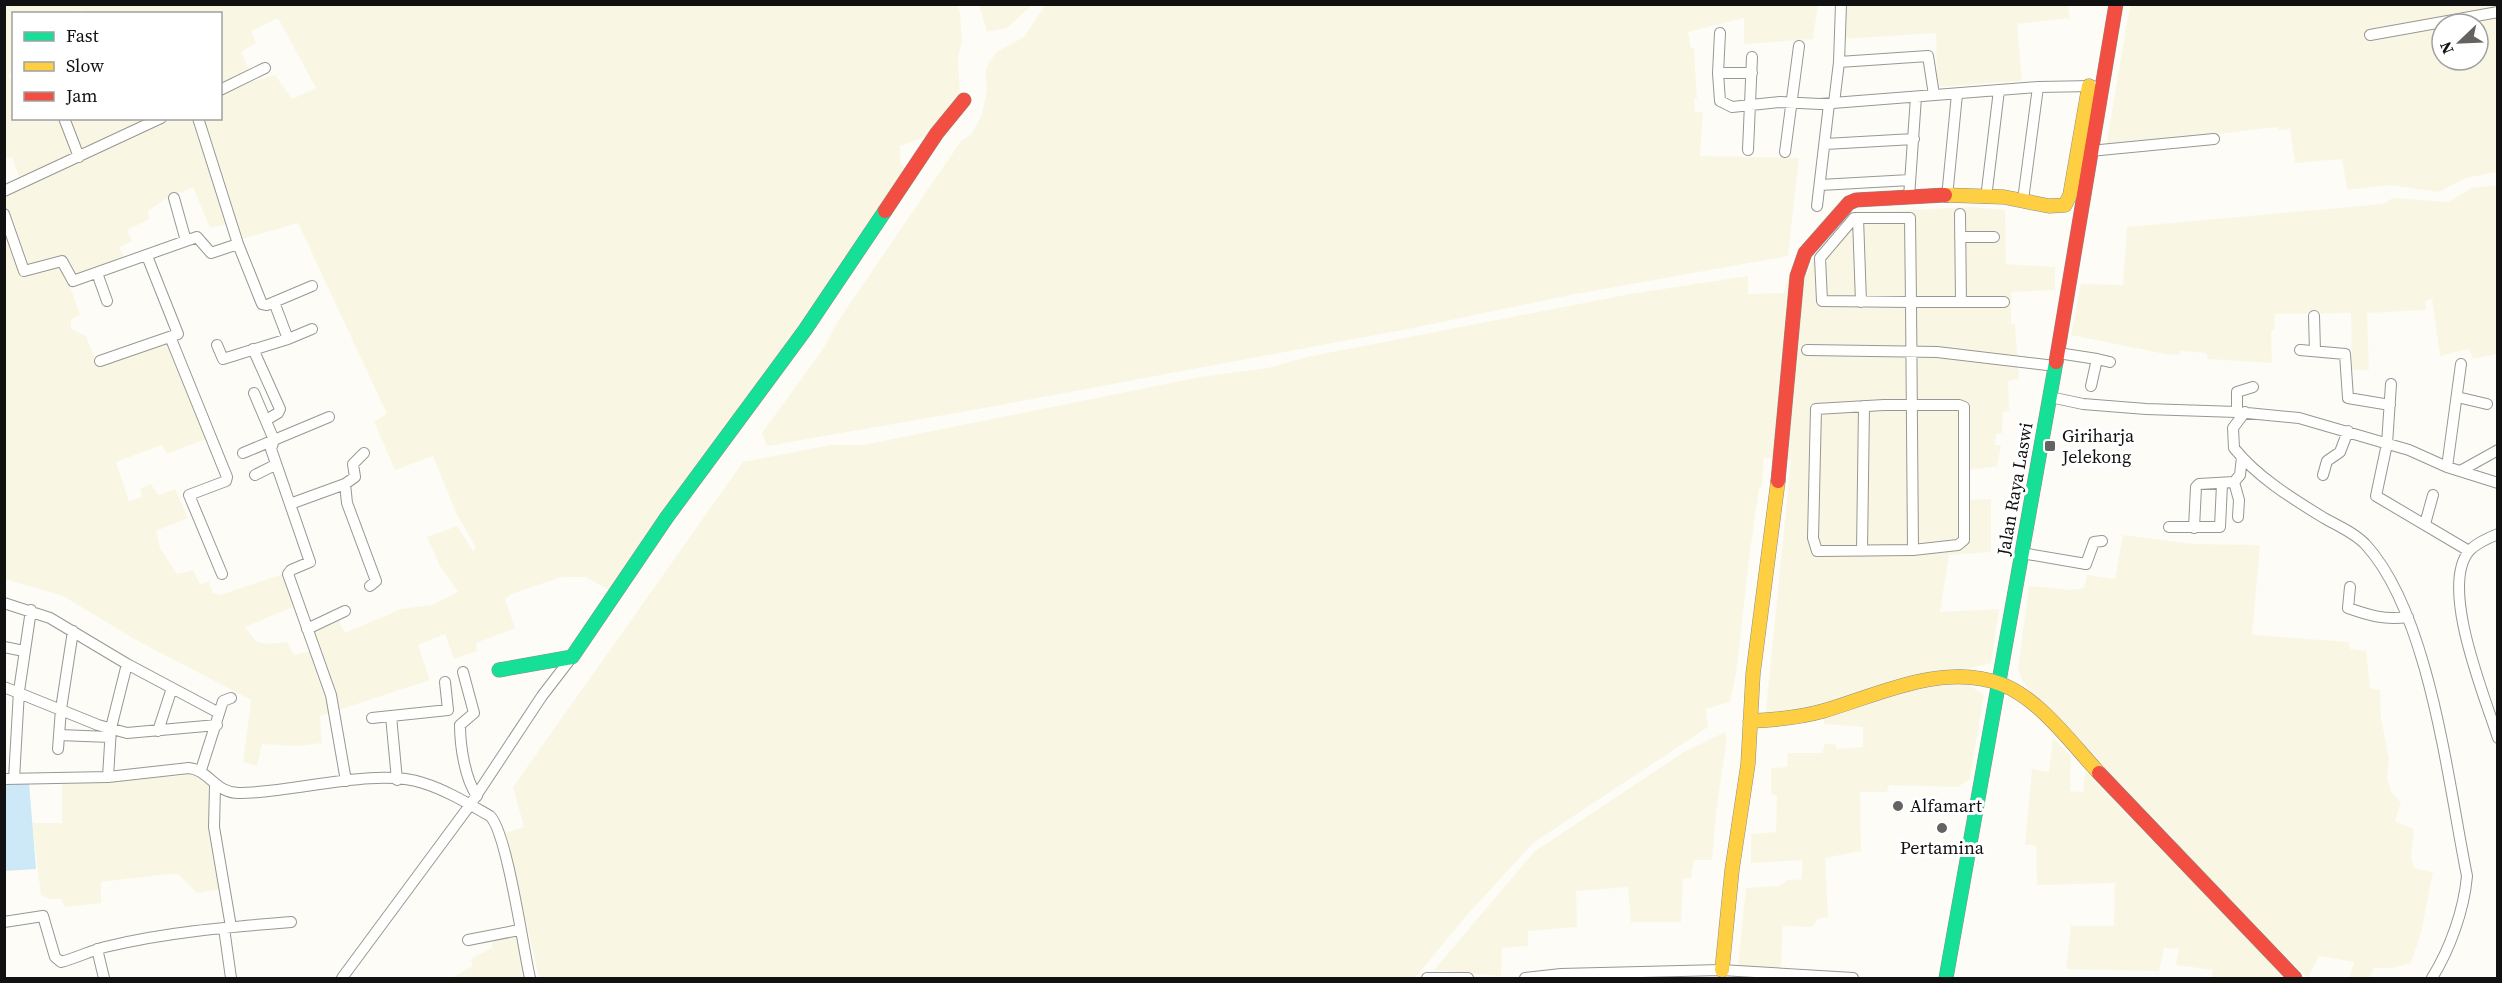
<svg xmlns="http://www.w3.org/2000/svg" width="2502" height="983" font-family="'Source Serif 4',serif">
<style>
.farmland{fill:#f9f7e4;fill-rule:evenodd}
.water{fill:#cde8f7}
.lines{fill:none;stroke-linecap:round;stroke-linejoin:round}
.street-casing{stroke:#979795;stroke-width:12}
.fast-casing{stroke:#8e8d8b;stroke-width:15}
.slow-casing{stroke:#8e8d8b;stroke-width:15}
.jam-casing{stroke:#8e8d8b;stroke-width:15}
.street{stroke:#fffffe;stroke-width:10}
.fast{stroke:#16e098;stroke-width:14}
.slow{stroke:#ffcf43;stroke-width:14}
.jam{stroke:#f24e42;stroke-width:14}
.poi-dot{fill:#646362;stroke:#fff;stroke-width:2}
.labels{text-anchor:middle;stroke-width:6;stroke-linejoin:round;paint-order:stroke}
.poi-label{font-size:18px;fill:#111;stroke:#fff;text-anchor:start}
.street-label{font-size:18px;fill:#111;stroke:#fff}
</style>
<rect width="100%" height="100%" fill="#fdfcf7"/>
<path class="farmland" d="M956 4 960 13 962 41 958 57 960 99 928 136 900 146V163L910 172 609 590 586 577H561L512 594 505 599 515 628 476 643 477 651 454 659 445 634 418 645 430 680 320 716 322 743 297 746 262 744 257 766 243 762 251 700 136 640 63 596 5 579 4 226 23 276 60 264 65 272 80 314 71 320V329L86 336 98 367 170 341 208 438 167 454 162 445 116 462 129 501 142 497 140 489 151 484 158 495 175 489 188 518 156 531 160 548 177 574 193 570 200 584 209 582 213 593 220 595 283 574 295 606 245 627 256 641 266 644 287 642 294 655 316 650 312 630 338 620 345 633 401 609 432 605 458 592 440 566 427 537 457 526 473 551 476 547 457 515 433 456 395 470 374 422 387 414 298 223 239 240 234 222 210 228 193 187 164 200 148 211 149 219 127 230 132 241 119 247 125 260 76 276 67 260 29 267 5 205V194L22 185 12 157 5 159V5ZM82 10 84 14H220V118H77L62 124 60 119 14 118 13 90 9 74 14 72V14H68ZM278 18 316 88 292 99 275 75 254 81 241 52 256 43 251 31Z
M1837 4 2068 5 2070 18 2017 24 2022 81 1937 87 1936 33 1840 39Z
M979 5 980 4 1032 5 1007 28 987 32Z
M1045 5H1818L1813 39 1744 44V18L1688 32 1691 48H1694L1697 99H1694L1695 112H1703L1700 156 1799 158 1788 256 1570 295 1408 329 979 409 767 446 762 433 825 346 838 321 961 141 972 134 982 114 987 90 985 74 989 62 998 51 1024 37Z
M2130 5H2497V172L2465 178 2439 192 2389 185 2347 190 2342 159 2295 163 2290 129 2279 130 2277 127 2106 147ZM2442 24H2478V60H2442Z
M2497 185V354L2473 359 2469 349 2440 356 2432 299 2425 301 2426 310 2367 313 2369 370H2352L2351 313 2275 314 2274 330 2271 331 2272 363 2208 359 2206 353 2181 351 2179 355 2165 354 2071 335 2081 284 2123 285 2127 227 2383 204 2393 198 2448 202 2472 188Z
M1970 207 2005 210 2006 264 2055 267V290L2011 292V324H2015L2019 379 2008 381 2009 411 2003 412 2002 433 1996 434 1995 445H2001L1997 466 1968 470 1966 500 1991 499V552L1949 555 1940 612 1999 609 1991 663 1765 719 1791 460 1764 458 1762 487 1759 488 1749 559 1736 674 1730 702 1706 709 1708 727 1533 843 1467 915 1415 978H539L506 833 524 827 513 787 743 462 831 445H863L1200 377 1268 368 1307 357 1630 294 1748 276V294L1784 293 1787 280 1808 273 1813 259 1825 243 1854 213Z
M2123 535 2193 544 2260 545 2252 635 2349 642 2350 649 2366 651 2370 688 2380 690 2381 718 2389 759 2387 778 2391 791 2401 803 2395 821 2414 829 2411 857 2414 868 2433 872 2421 933 2411 963 2393 968H2374L2369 978H2349L2354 962 2319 956 2308 978 2247 920 2160 824 2039 702 2023 682 2018 669 2029 586 2071 590 2084 588 2087 575 2115 579Z
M1930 682 1967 683 1986 697 1983 699 1970 779 1958 787 1889 785 1887 792H1860L1861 851 1825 858 1828 916 1818 919 1812 927 1783 926 1781 968 1738 967 1746 888 1779 886 1788 880 1802 879V860L1751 863V834L1776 832 1777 796 1771 794V768L1787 767 1788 753H1822L1825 744H1835L1837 749 1863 747V727L1824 724V714Z
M1725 732 1727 737 1716 813 1712 860H1694L1691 878 1683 879 1681 922H1631L1628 887 1576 891 1577 927 1528 931V946L1502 948 1501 976 1434 970 1534 852 1684 752Z
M2053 738 2071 756 2070 791 2083 792 2085 771 2287 978H2212L2213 970 2176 965 2179 949 2164 948 2159 971 2066 969 2071 926H2114L2115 883 2037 885 2036 845H2025L2032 769 2049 772Z
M192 773 211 786 221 889 197 893 178 874H167L101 882V903L65 907 61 899H49L41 895 32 823H62V783L178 776Z
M517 933 526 978H452L472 966 471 959 492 948 493 937Z"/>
<path class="water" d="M5 783H29L36 869 5 871Z"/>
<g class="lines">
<defs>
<path id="street" d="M1720 33 1718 73H1752
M2370 35 2498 12
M1839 62 1841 4
M1718 73 1720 101 1732 107 1780 102 1820 104 2038 87 2093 86
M220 90 265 68
M1834 103 1839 62 1928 56 1934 95
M64 118 79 157
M198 118 238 244 262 304 267 305 312 286
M1825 144 1914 139
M1748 150 1752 57
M2090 151 2214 139
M1785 152 1799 46
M1820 185 1910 180
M4 191 161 118
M1909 197 1916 97
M1947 197 1957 94
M174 198 186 241
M1986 198 1999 90
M2023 200 2038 87
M1817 206 1829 104
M4 214 24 271 62 261 73 281 197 237 211 253 238 244
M1858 218 1861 302
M1960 237H1994
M97 273 107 301
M274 302 288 339
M1961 302H2004
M2314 316 2315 351
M171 339 227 477 226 481 189 495 222 574
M217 345 223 359 288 339 312 329
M253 349 280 409 278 413 266 420
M1807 350 1937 352 2055 366
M2300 350 2345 354 2348 398 2390 405
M2058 353 2097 359 2091 386
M2097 359 2110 362
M100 361 178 334 147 256
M2391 384 2387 444 2376 496 2469 551
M2050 397 2083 404 2146 409 2237 412 2299 418 2409 450 2447 467 2498 483
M2457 397 2487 404
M1884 405H1959L1964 407V540L1958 545 1913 550 1817 551 1813 538 1816 409Z
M2237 412V392L2253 387
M2245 412 2233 428 2234 448C2257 477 2293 499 2324 518 2338 526 2355 533 2366 545 2430 615 2448 783 2467 876 2464 910 2450 949 2432 978
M329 417 274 440 271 449 310 562 291 570 288 574 331 695 346 781
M243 453 274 440 254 393
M2447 467 2461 364
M2462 470 2498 450
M255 475 275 465
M2323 475 2327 461 2340 452 2348 431
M2234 482 2239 500 2238 517
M345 484 347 503 376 581 370 586
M290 504 345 484 355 477 353 464 364 453
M2425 524 2433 495
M2169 527H2220L2222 484
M2194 528 2196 487 2199 484 2234 482 2240 475 2242 457
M2498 534C2488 538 2477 543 2470 550 2438 585 2485 697 2498 738
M1913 550 1911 302 1822 301 1820 258 1854 218H1910L1911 302H1961L1960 214
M1862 551 1864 406
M2022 553 2086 564 2094 542 2102 541
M2350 587 2348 608C2371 616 2384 620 2408 617
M4 603 50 618 127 664 219 713
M307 629 345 611
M4 647 24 651
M463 672 474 713 460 725C460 746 465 779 477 796
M4 687 98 725 127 733 217 725
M391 716 397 780
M372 718 448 710 445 682
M158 731 172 688
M59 735 110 737
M58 749 61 709 73 631
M201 770 223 701 231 698
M108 777 111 728 127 664
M4 779 108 777 189 768C209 770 216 794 240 793 293 793 375 767 423 783 446 790 469 804 490 816 507 832 523 948 530 978
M14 779 19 691 31 610
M215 786 214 827 231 927
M4 922 43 916 55 957 61 962C76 958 90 951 105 947 165 932 229 927 291 922
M224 928 231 978
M468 940 519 930
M97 949 104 978
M342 978 470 805 542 696 572 657
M1427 978H1468
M1525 978 1561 974 1721 970 1853 978"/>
<path id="fast" d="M499 670 572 657 667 517 805 330 885 211
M1946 978 2056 362"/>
<path id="slow" d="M1945 195 2004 197 2049 206 2065 205 2070 195 2089 86
M1750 721C1775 720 1798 718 1823 711 1878 695 1942 662 2001 684 2040 699 2071 743 2099 773
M1722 970 1732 870 1748 764 1753 674 1778 481"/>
<path id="jam" d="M885 211 937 133 964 100
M2056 362 2116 4
M1778 481 1797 276 1805 253 1849 203 1856 200 1945 195
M2099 773 2295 978"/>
</defs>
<use href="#street" class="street-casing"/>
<use href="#fast" class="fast-casing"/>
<use href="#slow" class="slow-casing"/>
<use href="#jam" class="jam-casing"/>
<use href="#street" class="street"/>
<use href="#fast" class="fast"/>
<use href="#slow" class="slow"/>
<use href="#jam" class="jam"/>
</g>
<g class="poi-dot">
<rect x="2044" y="440" width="12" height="12" rx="3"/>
<circle cx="1898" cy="806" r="6"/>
<circle cx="1942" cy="828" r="6"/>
</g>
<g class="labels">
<g class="poi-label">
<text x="2062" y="442">Giriharja<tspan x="2062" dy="21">Jelekong</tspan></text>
<text x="1910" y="812">Alfamart</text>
<text x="1942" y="854" text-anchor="middle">Pertamina</text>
</g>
<g class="street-label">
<text transform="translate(2015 489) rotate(-80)" y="6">Jalan Raya Laswi</text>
</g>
</g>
<rect width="2502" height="983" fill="none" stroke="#111111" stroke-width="12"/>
<rect x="12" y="12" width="210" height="108" fill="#ffffff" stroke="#a0a0a0" stroke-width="1.5"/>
<rect x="24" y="32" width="30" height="9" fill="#16e098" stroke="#a0a0a0" stroke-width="1.5"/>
<text x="66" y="42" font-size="18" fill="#111111">Fast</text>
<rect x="24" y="62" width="30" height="9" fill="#ffcf43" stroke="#a0a0a0" stroke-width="1.5"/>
<text x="66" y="72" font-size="18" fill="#111111">Slow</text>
<rect x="24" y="92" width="30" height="9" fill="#f24e42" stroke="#a0a0a0" stroke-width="1.5"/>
<text x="66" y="102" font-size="18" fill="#111111">Jam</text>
<g transform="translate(2460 42) rotate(247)"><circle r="28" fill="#ffffff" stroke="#a0a0a0" stroke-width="1.5"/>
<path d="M0-4.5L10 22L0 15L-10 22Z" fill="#646362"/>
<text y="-9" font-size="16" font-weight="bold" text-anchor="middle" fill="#111111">N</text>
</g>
</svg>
